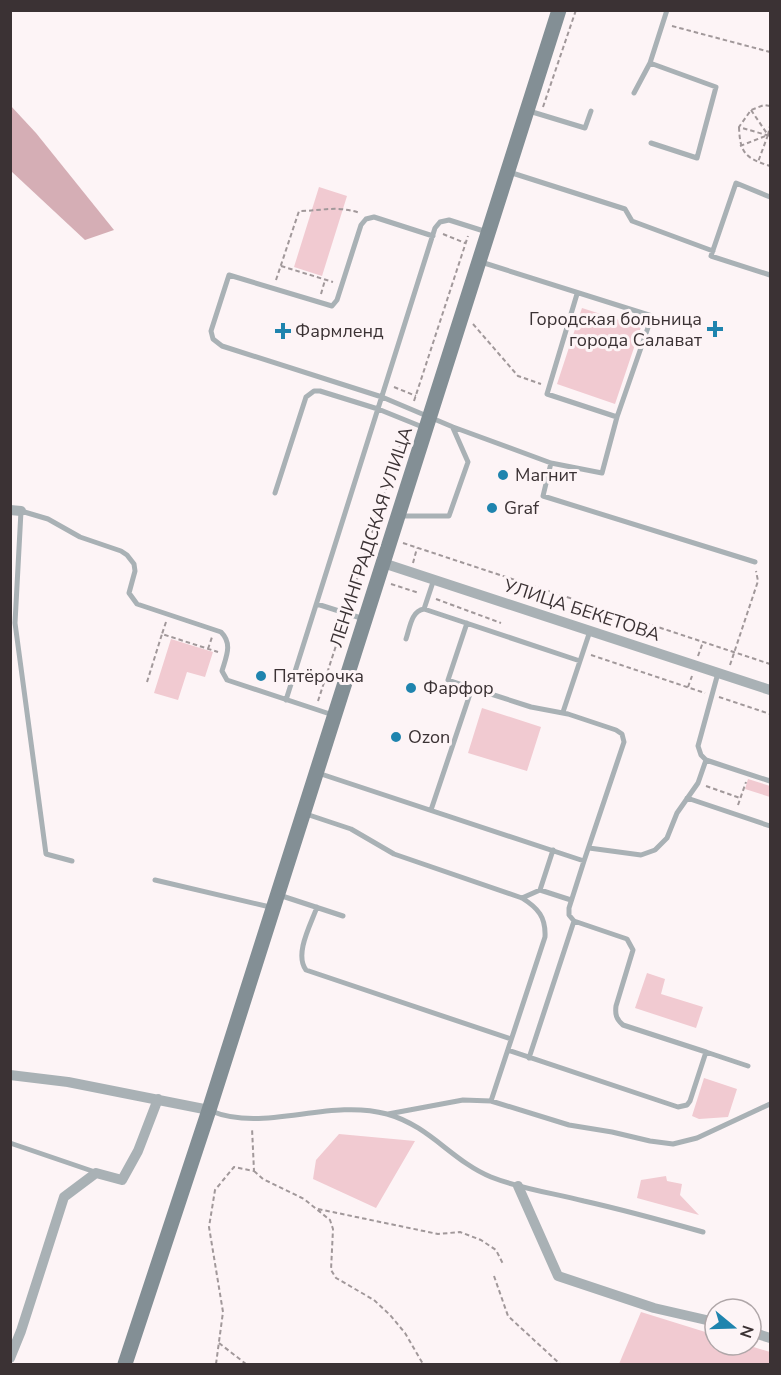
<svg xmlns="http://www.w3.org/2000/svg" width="781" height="1375" font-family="'Nunito Sans',sans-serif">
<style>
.green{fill:#f1cad1}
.forest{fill:#d5aeb5}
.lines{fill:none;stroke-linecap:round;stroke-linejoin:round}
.path{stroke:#a1989a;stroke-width:2;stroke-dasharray:4.5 3;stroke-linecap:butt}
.lane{stroke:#a9b1b5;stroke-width:5}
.street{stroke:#a9b1b5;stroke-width:10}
.secondary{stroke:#838f95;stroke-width:15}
.poi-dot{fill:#1f84ae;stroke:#fdf4f6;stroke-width:2}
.labels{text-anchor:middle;stroke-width:6;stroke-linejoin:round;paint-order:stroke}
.poi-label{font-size:18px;fill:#3b3234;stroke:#fdf4f6;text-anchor:start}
.street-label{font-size:18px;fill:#3b3234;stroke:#fdf4f6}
</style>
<rect width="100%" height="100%" fill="#fdf4f6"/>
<path class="green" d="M319 187 347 196 322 276 294 267Z
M582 308 641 327 615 404 557 384Z
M171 639 213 652 205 677 187 672 178 700 154 693Z
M482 708 541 727 527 771 468 753Z
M748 779 770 786V797L745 789Z
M647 973 665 979 661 994 703 1007 696 1028 635 1008Z
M704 1078 737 1089 728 1117 699 1119 692 1116Z
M339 1134 415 1141 376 1208 313 1179 316 1160Z
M666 1176 667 1181 682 1184 680 1195 699 1215 637 1198 641 1180Z
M641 1312 715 1335V1345H747L770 1352V1364H619Z"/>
<path class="forest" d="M10 105 36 133 114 230 85 240 11 171Z"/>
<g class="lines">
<path class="path" d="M672 26 770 52
M770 106 764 105 751 110 739 127 770 136
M543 107 576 10
M751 110 768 135 770 126
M739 127C740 153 745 158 770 166
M740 146 768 135 758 162
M443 234 465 243
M281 266 333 282
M276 280 299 211C322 211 336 205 360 213
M321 294 325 280
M473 324 518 376 541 384
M394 387 416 396
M414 401 468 236
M403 543 770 664
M413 563 417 548
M391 584 419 593
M436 599 501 623
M349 604 405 430
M166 622 162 634 218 652
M208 649 212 637
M591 655 705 693
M698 656 703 642
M730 665 758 581 756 571
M147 682 162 634
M688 687 692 676
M719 697 770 714
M318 701 344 621
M706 786 740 798
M738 805 746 782
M254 1171 263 1179 304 1199 330 1220 333 1229 331 1270 336 1278 374 1300 390 1315 405 1333 423 1364
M318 1209 438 1234 460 1232 481 1240 496 1250 503 1264
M494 1276 508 1316 560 1364
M219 1343 246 1364
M216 1364 223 1312 209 1227 215 1190 234 1167 254 1171 252 1128"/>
<path class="lane" d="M650 63 716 87 697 158 651 143
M634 93 650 63 667 10
M529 111 585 128 591 111
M509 172 625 209 632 221 713 251
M770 197 736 183 711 256 770 275
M433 236 374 217 366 219 361 225 337 300 332 306 229 275 211 331 213 339 222 346 382 397 453 427 551 463 602 473 617 417
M481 262 652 316 617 417 547 394 577 294
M551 463 543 496 755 562
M275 493 306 397 314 391H320L378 409 425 428
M400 516H449L468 462 453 428
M317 604 364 619
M424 609 580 661
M406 639C410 628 411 611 424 609L434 579
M718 673 698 746 701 755 706 760 770 781
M286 700 435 228 440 222 449 220 487 232
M563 712 590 631
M318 773 584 861 624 742 622 734 616 730 568 714 531 707 472 688
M687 798 770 826
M431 810 472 688 448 680 467 623
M306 814 351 829 394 854 522 898C538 908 546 917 545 937L491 1101
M589 848 641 855 655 850 667 838 677 813 698 783 706 760
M553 850 540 890 571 900
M72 861 46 854 15 623 21 511 48 519 80 537 121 551 127 555 134 564 135 571 129 593 137 604 221 632C233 644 226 657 222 671L227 680 333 715
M155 880 270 907
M279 895 343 916
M522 898 540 890
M317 907C311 924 294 954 306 970L511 1039
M508 1050 678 1107 687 1105 690 1101 706 1052 623 1025C616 1019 615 1014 616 1006L633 950 627 939 574 921 569 915V908L584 861
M706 1052 748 1066
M529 1058 574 921
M211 1111C264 1133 328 1098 387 1114 430 1126 452 1161 491 1177 521 1189 553 1193 584 1201 624 1210 664 1221 703 1232
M388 1114 463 1100 491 1101 569 1125 612 1132 650 1141 673 1144 697 1138 770 1104
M10 1143 95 1172"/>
<path class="street" d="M10 510 21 511
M383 563 770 690
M10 1075 68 1082 209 1110
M518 1186 558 1276 654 1308 715 1322
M751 1332 770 1338
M10 1358 21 1331 64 1197 96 1173 122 1180 138 1151 158 1099"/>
<path class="secondary" d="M125 1364 209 1110 559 10"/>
</g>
<g class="poi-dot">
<path d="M712 320h6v6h6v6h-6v6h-6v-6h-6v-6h6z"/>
<path d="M280 322h6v6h6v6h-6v6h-6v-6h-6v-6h6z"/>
<circle cx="503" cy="475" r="6"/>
<circle cx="492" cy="508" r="6"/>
<circle cx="261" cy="676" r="6"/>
<circle cx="411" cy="688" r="6"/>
<circle cx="396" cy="737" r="6"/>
</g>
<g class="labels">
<g class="poi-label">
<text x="702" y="325" text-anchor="end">Городская больница<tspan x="702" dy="21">города Салават</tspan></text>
<text x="295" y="337">Фармленд</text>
<text x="515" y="481">Магнит</text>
<text x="504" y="514">Graf</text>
<text x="273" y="682">Пятёрочка</text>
<text x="423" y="694">Фарфор</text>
<text x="408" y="743">Ozon</text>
</g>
<g class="street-label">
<text transform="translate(371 537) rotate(-72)" y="6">ЛЕНИНГРАДСКАЯ УЛИЦА</text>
<text transform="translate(582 610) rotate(18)" y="6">УЛИЦА БЕКЕТОВА</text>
</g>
</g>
<rect width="781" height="1375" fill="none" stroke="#3b3234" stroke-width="24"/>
<g transform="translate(733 1327) rotate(109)"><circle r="28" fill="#fdf4f6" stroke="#afa6a8" stroke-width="1.5"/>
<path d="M0-4.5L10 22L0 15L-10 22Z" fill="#1f84ae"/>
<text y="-9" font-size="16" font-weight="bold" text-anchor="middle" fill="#3b3234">N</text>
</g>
</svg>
